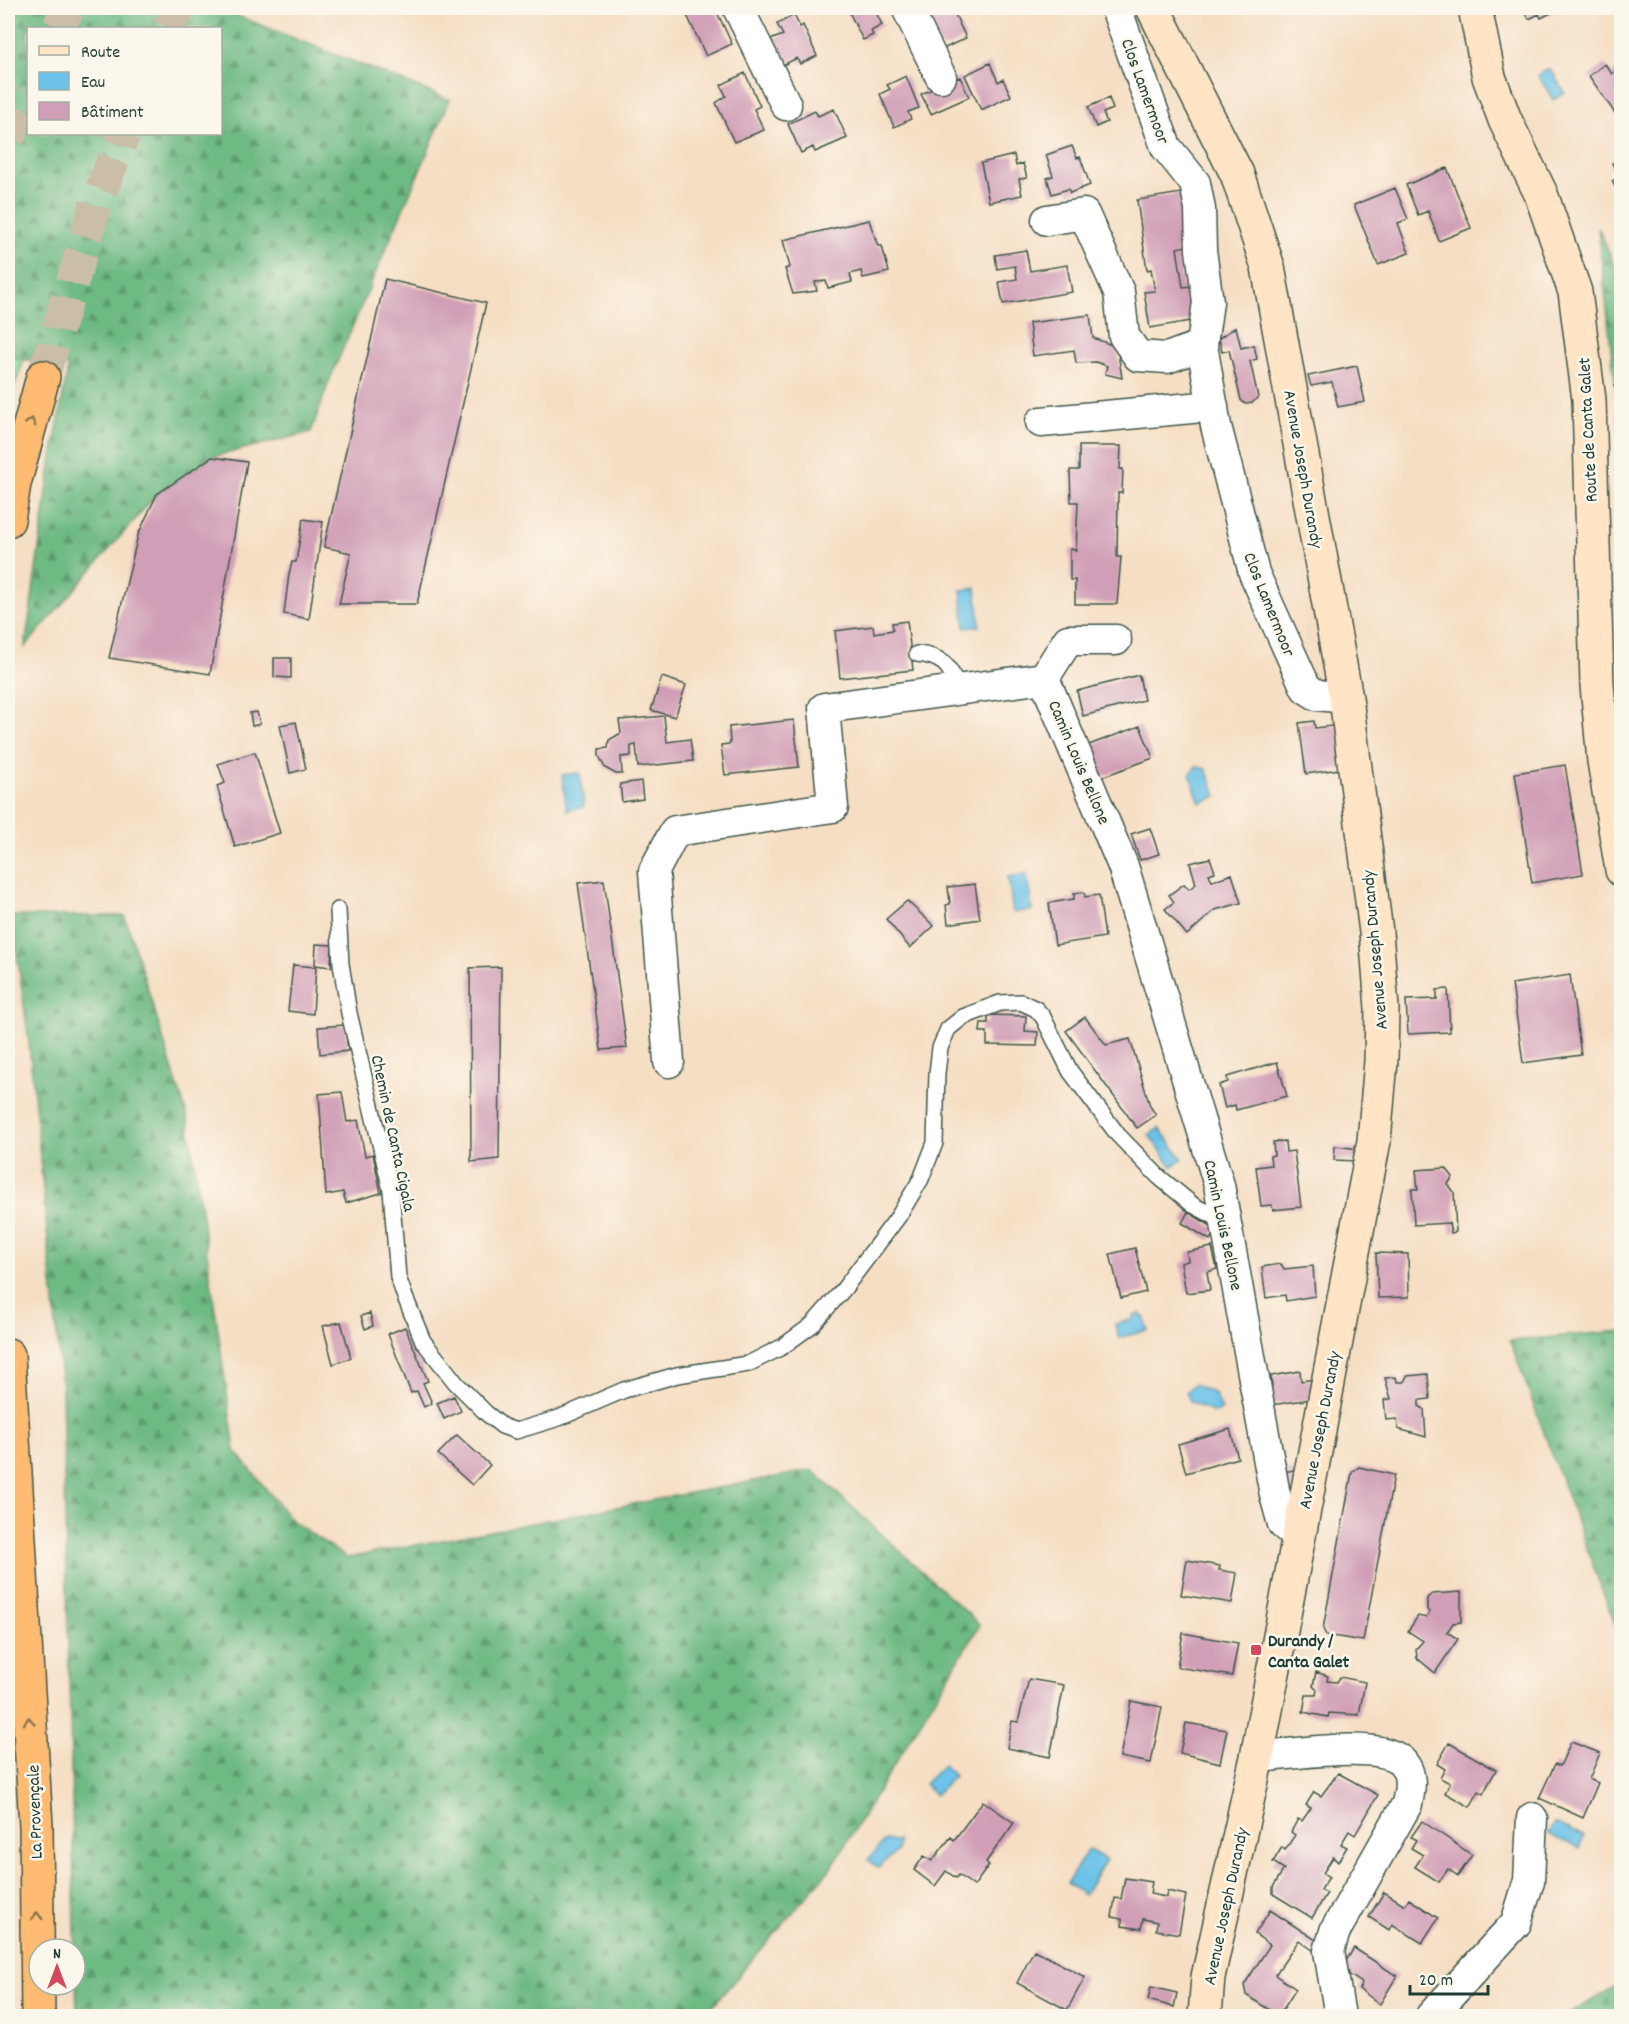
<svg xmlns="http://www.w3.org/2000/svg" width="1629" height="2024" font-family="Dekko,sans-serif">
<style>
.grass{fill:#89da9b;stroke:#548c68;stroke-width:1.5}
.forest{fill:url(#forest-firs);stroke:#467c5c;stroke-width:1.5;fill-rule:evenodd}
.water{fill:#6cc2e8;stroke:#46808e;stroke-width:1.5}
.building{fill:#d09eb6}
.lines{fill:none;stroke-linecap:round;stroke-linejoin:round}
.highway-tunnel{stroke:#cabea6;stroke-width:33;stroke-dasharray:33 16;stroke-linecap:butt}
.lane-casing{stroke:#3f5549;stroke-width:18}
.street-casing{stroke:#3f5549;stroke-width:33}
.secondary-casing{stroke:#3f5549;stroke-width:36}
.highway-casing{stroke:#3f5549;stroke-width:36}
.lane{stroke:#fff;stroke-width:15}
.street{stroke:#fff;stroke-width:30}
.secondary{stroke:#ffe4c6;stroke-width:33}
.highway{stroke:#febb71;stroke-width:33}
.oneway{stroke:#83764f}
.poi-dot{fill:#d1495b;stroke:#fbf7ec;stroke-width:2}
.labels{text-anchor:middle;stroke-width:5;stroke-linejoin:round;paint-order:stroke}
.street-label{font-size:18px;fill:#1f3d34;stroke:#fbf7ec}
.poi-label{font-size:18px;font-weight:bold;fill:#1f3d34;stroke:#fbf7ec;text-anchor:start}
</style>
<defs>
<pattern id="forest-firs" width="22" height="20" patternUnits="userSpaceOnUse" patternTransform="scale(1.5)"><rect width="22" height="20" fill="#6eba83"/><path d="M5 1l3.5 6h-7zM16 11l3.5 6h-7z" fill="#5a986c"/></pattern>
</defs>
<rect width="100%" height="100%" fill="#fbf7ec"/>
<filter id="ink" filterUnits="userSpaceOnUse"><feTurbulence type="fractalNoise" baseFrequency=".0167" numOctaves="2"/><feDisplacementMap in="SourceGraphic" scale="12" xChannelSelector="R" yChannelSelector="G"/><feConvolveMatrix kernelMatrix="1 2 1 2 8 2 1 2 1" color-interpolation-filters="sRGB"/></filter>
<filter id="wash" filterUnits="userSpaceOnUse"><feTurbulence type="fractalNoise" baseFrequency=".008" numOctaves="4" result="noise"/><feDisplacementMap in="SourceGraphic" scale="24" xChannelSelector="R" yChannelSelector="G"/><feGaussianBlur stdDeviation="1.35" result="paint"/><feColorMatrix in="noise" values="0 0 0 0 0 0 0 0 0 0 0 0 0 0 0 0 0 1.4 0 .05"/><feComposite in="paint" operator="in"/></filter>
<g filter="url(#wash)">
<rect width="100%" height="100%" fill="#f5dec3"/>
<path class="grass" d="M8 357 24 359 8 406Z"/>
<path class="forest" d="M8 8H218L450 100 330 379 311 432 212 457 157 494 25 647 52 457 68 366 8 357ZM28 28H220V134H28Z
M1598 227 1621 281V441Z
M12 916H125L188 1119 235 1450 291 1520 347 1558 812 1470 980 1625 831 1868 704 2016H77L62 1387 29 1043Z
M1621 1331H1622L1621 1641 1510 1341Z
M1621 1984V2016H1565Z"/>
<path class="water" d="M1550 68 1565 93 1553 100 1538 75Z
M976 588 980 626 965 628 961 590Z
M1196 766 1206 769 1217 796 1200 803 1190 775Z
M580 773 584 807 567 810 562 775Z
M1027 874 1032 910 1013 913 1008 877Z
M1159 1128 1183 1159 1172 1167 1149 1135Z
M1140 1313 1141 1317 1144 1316 1148 1330 1119 1338 1115 1324 1134 1319 1133 1315Z
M1194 1384 1215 1394 1222 1410 1214 1413 1190 1401 1186 1392Z
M943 1765 954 1776 935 1795 924 1784Z
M1554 1823 1584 1836 1579 1848 1548 1834Z
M885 1840 898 1841 897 1851 878 1868 868 1860Z
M1088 1849 1106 1860 1084 1895 1067 1883Z"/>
<g id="blocks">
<path class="building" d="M690 8H715L732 44 706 56 686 13 691 10Z
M847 8H874L882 25 871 31 873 35 863 40Z
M917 8H952L966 38 943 49Z
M1523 8H1561L1541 18 1539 14 1529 19Z
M794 15 800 27 803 25 817 56 800 64 797 58 781 66 770 40 783 35 777 24Z
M990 63 998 82 1003 79 1011 96 981 110 965 75Z
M1605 64 1612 74 1619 68 1622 71V117L1619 119 1589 76Z
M745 73 760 106 754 109 764 130 734 142 716 103 726 96 721 85Z
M906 76 919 108 908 112 911 119 894 127 880 94 890 89 887 85Z
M960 77 969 97 931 114 921 94Z
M1109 98 1113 109 1103 113 1107 122 1096 127 1088 107Z
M834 109 847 138 815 152 813 147 801 153 788 124 815 111 818 116Z
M1072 146 1077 158 1080 157 1090 185 1070 193 1068 189 1052 194 1047 178 1053 176 1046 155Z
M1014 155 1016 166 1023 163 1027 178 1019 179 1022 195 989 202 981 163Z
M1622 158V200L1612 181 1619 178 1612 163Z
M1447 168 1471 228 1439 241 1428 211 1418 215 1406 185Z
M1395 188 1408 219 1398 223 1409 253 1378 265 1354 205Z
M1187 192 1196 244 1177 248 1183 287 1192 286 1197 320 1150 328 1144 292 1155 291 1151 269 1147 270 1137 200Z
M869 220 878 246H882L889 272 863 278 861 271 850 274 852 282 828 288 826 281 815 282 817 291 793 294 785 269 790 267 783 240Z
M1026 250 1030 271 1067 265 1072 292 1003 304 999 282 1017 279 1015 266 997 269 995 255Z
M385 279 486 303 417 604H339L351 553 324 547Z
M1090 315 1093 338 1117 347 1122 378 1105 374 1107 366 1096 362 1076 363 1074 350 1033 356 1029 323Z
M1236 327 1241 348 1254 345 1257 359 1250 361 1258 397 1252 403 1245 404 1241 400 1229 350 1222 352 1219 338Z
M1357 366 1365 402 1338 407 1332 382 1311 386 1308 376Z
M1615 385H1622V404L1618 405Z
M1079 446H1121L1120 469H1123L1122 493H1118L1117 557H1121L1117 604H1075V580H1070V549L1076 550 1078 502H1071L1070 470H1079Z
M212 457 247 462 210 674 109 658 138 535 157 494Z
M303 519 323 522 309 619 284 614 289 574 292 562H296Z
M907 621 913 670 840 678 835 631 873 626 874 633 893 630 892 623Z
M274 658H291V678L274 677Z
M1139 675 1144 700 1083 716 1077 691Z
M662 677 686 685 675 717 651 710Z
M257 712 260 724 252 726 250 713Z
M664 716 667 742 690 739 693 761 638 767 636 745 631 746V756L621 757 622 774H616L605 768 599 756V749L608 748 609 740 621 733 619 720Z
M794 720 799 767 725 775 721 745 730 744 729 727Z
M1314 721 1315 728 1340 725 1346 768 1306 774 1299 723Z
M296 722 306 769 290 773 280 725Z
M1140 726 1153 758 1099 778 1086 746Z
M255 752 280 833 235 847 217 786 225 783 218 764Z
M1565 765 1583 874 1532 883 1515 773Z
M641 781 643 799 622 802 620 784Z
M1150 828 1159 854 1140 860 1131 834Z
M1210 858 1215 872 1209 874 1212 881 1232 874 1241 903 1215 910 1187 935 1165 909 1174 902 1169 895 1184 884 1189 889 1196 884 1190 863Z
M604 880 627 1048 601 1050 578 883Z
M975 884 980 919 948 924 946 905 950 904 948 887Z
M1084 892 1085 897 1099 895 1105 937 1055 945 1049 903 1074 899V893Z
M907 901 934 926 910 948 886 919Z
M316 944 332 945 331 967 315 965Z
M293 965 316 967 313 1014 288 1011Z
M501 967 499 1159 471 1162 470 968Z
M1570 975 1581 1055 1523 1063 1512 984Z
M1448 989 1450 1032 1408 1034 1406 1000 1437 999V990Z
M988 1015 1026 1016 1025 1031 1038 1032 1037 1046 987 1045V1032H980L981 1023H988Z
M1085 1017 1106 1045 1130 1039 1150 1106 1156 1115 1137 1128 1066 1031Z
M345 1025 348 1051 320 1054 318 1027Z
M1277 1062 1287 1096 1236 1110 1235 1105 1225 1108 1219 1085 1228 1082 1227 1077Z
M342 1092 347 1122 358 1120 365 1156 373 1154 381 1193 346 1203 343 1192 326 1195 319 1094Z
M1285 1141 1286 1152 1294 1151 1301 1207 1273 1210 1272 1205 1261 1206 1256 1167 1271 1165 1270 1156 1274 1155 1273 1142Z
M1335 1146 1359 1149 1357 1161 1334 1160Z
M1446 1168 1453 1177 1448 1184 1454 1192 1456 1232 1451 1233 1449 1223 1414 1225 1412 1189H1418L1416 1170Z
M1188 1212 1216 1229 1210 1240 1182 1223Z
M1212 1247 1217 1269 1207 1272 1210 1290 1186 1293 1181 1263 1188 1261 1187 1252Z
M1135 1248 1146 1292 1121 1298 1110 1254Z
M1376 1253 1408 1254 1409 1297 1378 1298Z
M1281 1264 1284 1269 1313 1266 1315 1296 1286 1301 1285 1295 1266 1298 1262 1267Z
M370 1313 373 1326 365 1329 361 1316Z
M341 1322 351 1358 333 1364 323 1326Z
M405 1327 428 1381 423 1383 432 1403 424 1407 417 1391 411 1393 388 1334Z
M1300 1371 1301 1381 1316 1379 1311 1399 1265 1406 1261 1388 1272 1386 1271 1376Z
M1428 1374 1430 1399 1419 1400V1406L1424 1409 1426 1437 1398 1429 1397 1419 1386 1420 1384 1400 1391 1399 1385 1378 1396 1377 1397 1382H1404L1407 1376Z
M454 1396 461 1411 444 1419 437 1403Z
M1230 1429 1238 1458 1186 1473 1178 1444Z
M457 1435 490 1465 472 1485 438 1454Z
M1359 1467 1394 1475 1363 1641 1326 1635 1323 1629 1352 1472Z
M1299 1469 1293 1493 1282 1495 1278 1473Z
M1187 1560 1220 1566 1219 1570 1237 1573 1232 1603 1181 1595Z
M1461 1592V1622L1453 1623 1447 1632 1458 1639 1435 1673 1417 1658 1416 1649 1423 1641 1408 1631 1418 1616 1426 1618 1430 1612 1427 1610V1598L1432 1594Z
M1183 1633 1238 1643 1232 1676 1177 1667Z
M1316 1672 1328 1676 1327 1681 1337 1682 1340 1677 1365 1682 1359 1715 1329 1713 1328 1717 1303 1712 1306 1695H1316L1317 1690 1313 1686Z
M1029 1679 1064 1685 1050 1757 1007 1748 1012 1721 1018 1722Z
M1131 1701 1162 1707 1151 1763 1120 1757Z
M1186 1723 1227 1730 1220 1763 1180 1753Z
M1571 1742 1600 1753 1589 1779 1598 1783 1583 1818 1539 1798 1555 1764 1560 1766Z
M1449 1743 1496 1770 1483 1794 1479 1791 1470 1807 1445 1793 1450 1783 1440 1778 1445 1769 1437 1764Z
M1338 1773 1378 1795 1355 1835 1349 1831 1341 1844 1347 1847 1338 1862 1333 1857 1323 1873 1329 1877 1321 1890 1327 1893 1312 1918 1273 1894V1887L1284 1869 1273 1862 1282 1847 1285 1850 1295 1835 1291 1832 1298 1819 1302 1821 1311 1808 1306 1805 1314 1792 1321 1796Z
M983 1801 1014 1823 986 1862 989 1865 974 1886 959 1875 956 1878 946 1871 935 1886 914 1870 924 1856 932 1861 951 1837 954 1840Z
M1422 1821 1472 1855 1458 1876 1448 1869 1439 1882 1415 1867 1423 1855 1411 1848 1416 1840 1411 1837Z
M1125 1878 1152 1882 1150 1894 1166 1897 1167 1891 1186 1895 1179 1934 1156 1930 1157 1922 1143 1919 1141 1929 1122 1926V1919L1112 1917 1115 1898 1121 1899Z
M1384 1892 1405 1905 1409 1899 1438 1918 1422 1943 1392 1924 1389 1930 1369 1917Z
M1270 1910 1319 1942 1314 1951 1299 1940 1275 1975 1296 1989 1279 2016 1246 1995 1244 1985 1270 1945 1255 1934Z
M1354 1948 1397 1976 1380 2004 1359 1989 1362 1983 1341 1969Z
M1034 1950 1085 1977 1067 2010 1017 1983Z
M1151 1987 1177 1993 1174 2007 1148 2000Z"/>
</g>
</g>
<g filter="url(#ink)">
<use href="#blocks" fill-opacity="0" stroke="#3f5549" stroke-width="1.5"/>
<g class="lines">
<path class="highway-tunnel" d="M58 28 69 8
M168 28 179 8
M8 138 28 92
M43 377 98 198 124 134"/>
<defs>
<path id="lane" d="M917 654C940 656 952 665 956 688
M338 910 341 964 349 1013 391 1190 398 1277 405 1297 423 1341 456 1383 486 1413 502 1426 516 1431 559 1418 624 1390 677 1375 748 1364 782 1347 812 1325 843 1290 898 1217 921 1179 935 1143 937 1073 940 1048 948 1029 963 1017 1000 1003 1021 1002 1036 1009 1043 1017 1070 1071 1118 1135 1159 1177 1193 1205 1225 1222"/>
<path id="street" d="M738 8 786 105
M907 8 941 77
M1116 8 1166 147 1195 183 1200 209 1201 250 1208 302 1202 345 1216 426 1254 573 1306 688 1317 695 1346 698
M1047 220 1084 214 1119 292 1124 336 1138 356 1167 358 1202 345
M1041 422 1213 406
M1044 678 1068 640H1116
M669 1062 654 871 675 831 833 807 824 708 1044 678 1123 866 1219 1185 1275 1495 1283 1524 1297 1536
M1257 1757C1289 1755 1383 1738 1403 1763 1413 1775 1410 1790 1407 1804L1335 1931 1329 1951 1340 2016
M1431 2016 1516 1923 1529 1881 1532 1818"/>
<path id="secondary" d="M1153 8 1237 174 1268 267 1346 698 1376 932 1382 1008 1381 1061 1374 1141 1257 1757 1208 1977 1205 2016
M1475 8 1489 77 1505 120 1541 194 1575 292 1589 400 1597 685 1604 761 1622 870"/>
<path id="highway" d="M8 520 14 484 43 377
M8 1355 36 1826 38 2016"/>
</defs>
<use href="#lane" class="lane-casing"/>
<use href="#street" class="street-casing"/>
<use href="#secondary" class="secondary-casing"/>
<use href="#highway" class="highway-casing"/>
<use href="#lane" class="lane"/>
<use href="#street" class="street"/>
<use href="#secondary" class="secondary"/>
<use href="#highway" class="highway"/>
</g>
<defs><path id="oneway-chevron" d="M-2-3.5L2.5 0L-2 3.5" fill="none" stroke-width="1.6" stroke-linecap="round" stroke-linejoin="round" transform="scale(1.5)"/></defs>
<g class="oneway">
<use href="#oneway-chevron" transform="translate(31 422) rotate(-75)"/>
<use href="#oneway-chevron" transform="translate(29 1721) rotate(-93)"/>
<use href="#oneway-chevron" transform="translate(37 1916) rotate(-91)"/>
</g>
</g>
<rect class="poi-dot" x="1250" y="1644" width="12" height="12" rx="3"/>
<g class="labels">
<g class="street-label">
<text transform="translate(1146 91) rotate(70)" y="6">Clos Lamermoor</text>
<text transform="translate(1587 430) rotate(-93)" y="6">Route de Canta Galet</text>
<text transform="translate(1304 469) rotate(80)" y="6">Avenue Joseph Durandy</text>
<text transform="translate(1270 604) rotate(68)" y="6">Clos Lamermoor</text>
<text transform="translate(1080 762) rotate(67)" y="6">Camin Louis Bellone</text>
<text transform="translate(1374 950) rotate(-95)" y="6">Avenue Joseph Durandy</text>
<text transform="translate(394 1133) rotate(78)" y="6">Chemin de Canta Cigala</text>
<text transform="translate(1224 1225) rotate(78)" y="6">Camin Louis Bellone</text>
<text transform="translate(1319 1430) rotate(-79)" y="6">Avenue Joseph Durandy</text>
<text transform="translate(34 1812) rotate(-92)" y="6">La Provençale</text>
<text transform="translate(1225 1906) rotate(-78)" y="6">Avenue Joseph Durandy</text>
</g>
<g class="poi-label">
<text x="1268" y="1646">Durandy /<tspan x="1268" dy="21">Canta Galet</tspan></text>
</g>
</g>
<rect width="1629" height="2024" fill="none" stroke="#fbf7ec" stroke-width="30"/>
<rect x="27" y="27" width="195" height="108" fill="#fbf7ec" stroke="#a3ada2" stroke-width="1.5"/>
<rect x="39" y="46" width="30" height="9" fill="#ffe4c6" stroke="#a3ada2" stroke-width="1.5"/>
<text x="81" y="57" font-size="18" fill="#1f3d34">Route</text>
<rect x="39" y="72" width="30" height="18" fill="#6cc2e8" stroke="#a3ada2" stroke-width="1.5"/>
<text x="81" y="87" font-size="18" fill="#1f3d34">Eau</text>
<rect x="39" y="102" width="30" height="18" fill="#d09eb6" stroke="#a3ada2" stroke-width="1.5"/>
<text x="81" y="117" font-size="18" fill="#1f3d34">Bâtiment</text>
<g transform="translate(57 1967)"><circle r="28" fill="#fbf7ec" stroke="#a3ada2" stroke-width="1.5"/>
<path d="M0-4.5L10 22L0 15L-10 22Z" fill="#d1495b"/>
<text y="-9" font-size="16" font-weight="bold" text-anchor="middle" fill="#1f3d34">N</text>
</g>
<path d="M1410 1985v9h78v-9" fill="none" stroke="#1f3d34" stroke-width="3"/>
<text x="1419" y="1985" font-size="18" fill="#1f3d34" stroke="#fbf7ec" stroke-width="4.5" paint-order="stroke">20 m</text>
</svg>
